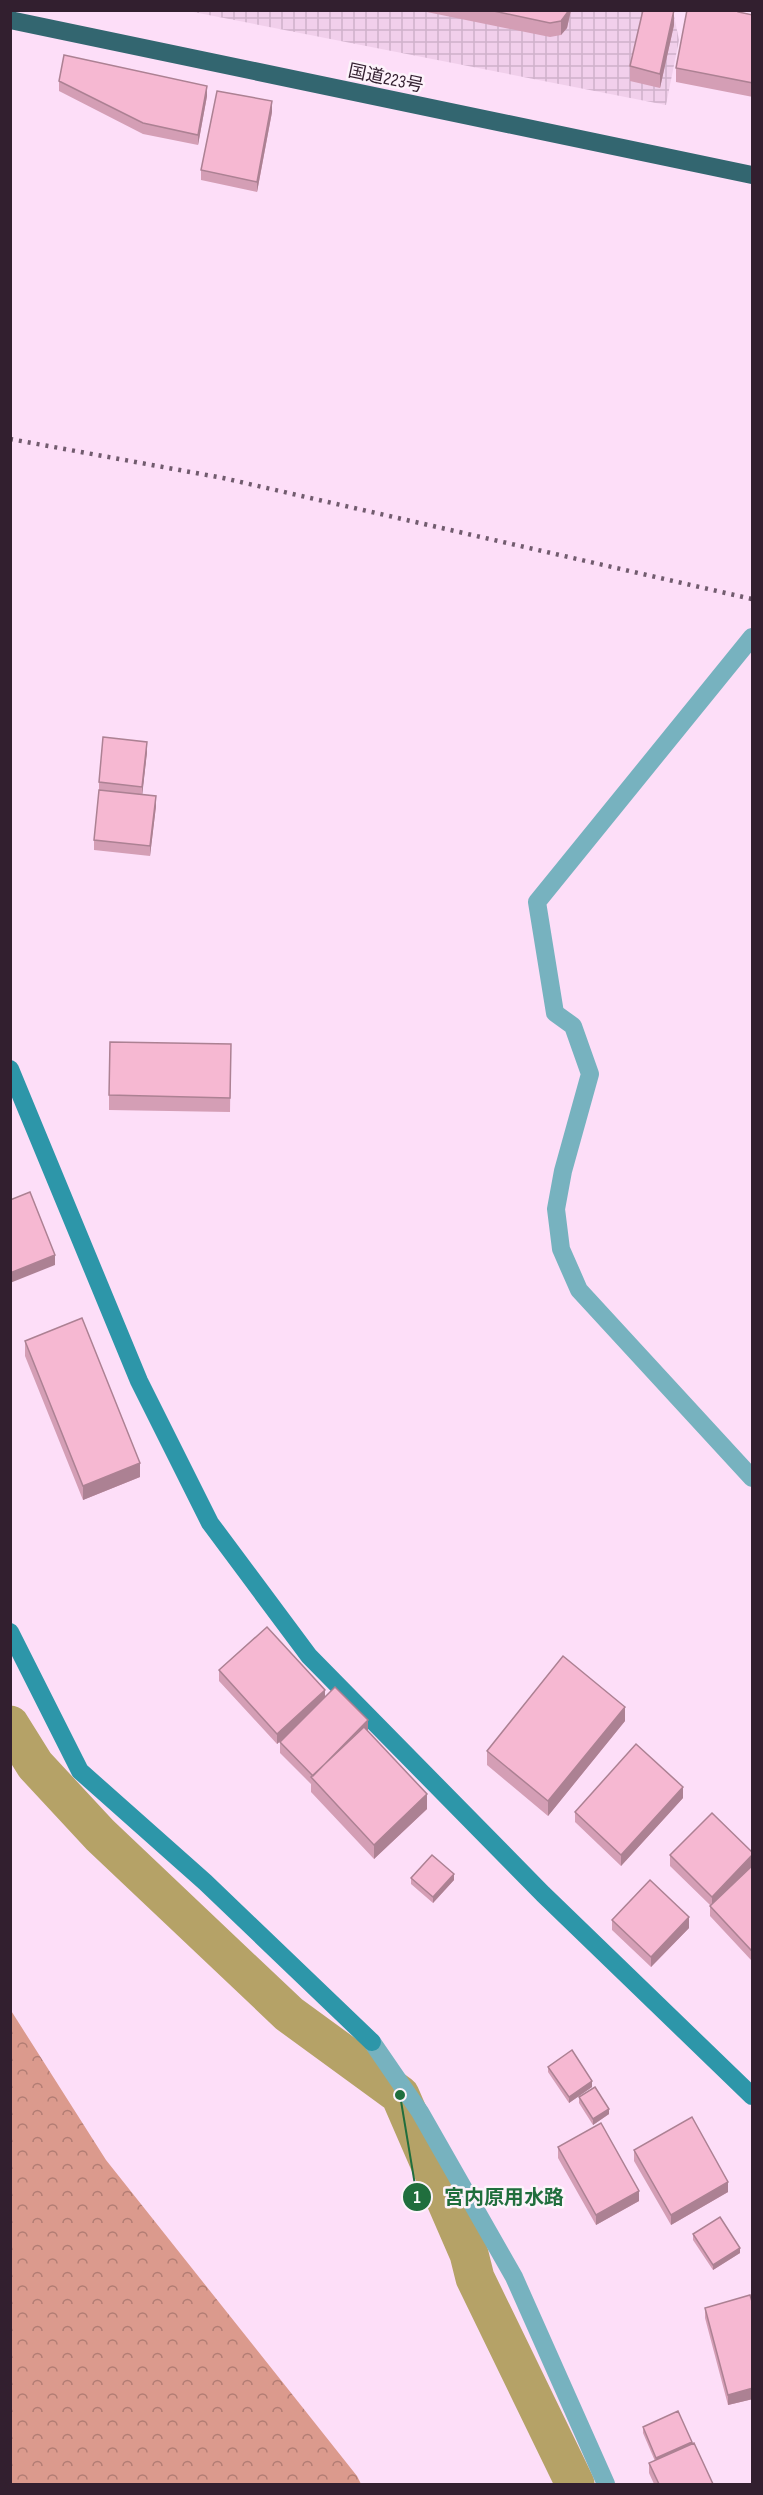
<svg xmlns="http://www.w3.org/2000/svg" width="763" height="2495" font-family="'Sofia Sans Condensed','Noto Sans JP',sans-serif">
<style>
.industrial{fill:url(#industrial-grid)}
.forest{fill:url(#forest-crowns)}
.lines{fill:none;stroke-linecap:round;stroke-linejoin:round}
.canal{stroke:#b5a267;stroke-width:39}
.street{stroke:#77b2bf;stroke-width:18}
.secondary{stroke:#2d96a9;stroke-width:18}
.highway{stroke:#336670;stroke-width:18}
.rail{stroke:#715b6e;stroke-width:4.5;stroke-dasharray:3 6;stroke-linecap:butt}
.wall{fill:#d49eb5}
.shaded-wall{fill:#ac8193}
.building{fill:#f6b8d2;stroke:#ac8193;stroke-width:1.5}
.labels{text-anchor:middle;stroke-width:5;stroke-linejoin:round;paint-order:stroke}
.street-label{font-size:18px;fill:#321f2f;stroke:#fdf3fb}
.leader{fill:none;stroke:#206e3d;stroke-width:2}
.callout-dot{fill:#206e3d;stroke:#fdf3fb;stroke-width:2}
.mark-label{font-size:18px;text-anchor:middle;font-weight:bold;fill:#fff}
.callout-label{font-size:20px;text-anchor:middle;font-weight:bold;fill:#206e3d;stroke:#fdf3fb;stroke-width:5;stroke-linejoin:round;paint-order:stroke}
</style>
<defs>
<pattern id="industrial-grid" width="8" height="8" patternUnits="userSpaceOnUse" patternTransform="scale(1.5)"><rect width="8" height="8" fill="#f1cfeb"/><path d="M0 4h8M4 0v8" fill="none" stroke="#cfb1ca"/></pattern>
<pattern id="forest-crowns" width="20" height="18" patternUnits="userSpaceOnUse" patternTransform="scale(1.5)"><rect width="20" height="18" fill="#db9a8d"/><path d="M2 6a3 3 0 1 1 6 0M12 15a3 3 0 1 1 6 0" fill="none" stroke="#b27d74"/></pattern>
</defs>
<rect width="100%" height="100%" fill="#fddef8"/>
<path class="industrial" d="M188 11H673L679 40 666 105Z"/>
<path class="forest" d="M10 2009 106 2160 357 2476 361 2484H11Z"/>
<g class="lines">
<path class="canal" d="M10 1725 35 1765 100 1835 289 2014 400 2095 469 2254 475 2278 575 2484"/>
<path class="street" d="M752 637 537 902 555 1013 573 1026 590 1074 563 1171 556 1209 561 1249 579 1290 752 1478
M372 2042 420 2112 514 2277 606 2484"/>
<path class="secondary" d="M10 1069 139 1381 210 1523 309 1656 543 1894 752 2096
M10 1632 80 1771 205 1882 372 2042"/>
<path class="highway" d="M10 20 752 175"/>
<path class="rail" d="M10 439 223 478 752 599"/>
</g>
<path class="wall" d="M417 10H571L567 28 561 35 550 37Z
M741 12 753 15V97L676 82V68Z
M674 25 660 88 630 81V66Z
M59 81 207 96 198 145 143 134 59 91Z
M272 112 257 192 201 180V170Z
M147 752 142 795 156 806 150 856 94 850V840L99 792V782Z
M231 1044 230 1112 109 1110V1095Z
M25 1341 140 1477 83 1500 25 1356Z
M219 1670 325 1697 368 1730V1731L427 1809 374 1859 311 1792V1784L280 1753V1742L285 1737 277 1744 219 1681Z
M625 1721 548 1816 487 1765V1751Z
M683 1798 621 1866 575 1822V1812Z
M670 1855 753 1865V1959L751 1960 710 1916V1905L670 1866Z
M411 1878 454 1880 433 1903 411 1884Z
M612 1920 689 1928 651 1967 612 1930Z
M753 1985V1999L751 1998V1987Z
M548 2067 592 2087 569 2103 548 2072Z
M579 2097 609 2114 593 2125 579 2103Z
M558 2147 639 2201 596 2225 558 2158Z
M634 2150 728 2192 671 2225 634 2161Z
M693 2234 740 2253 713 2270 693 2240Z
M753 2305V2399L728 2405 705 2318V2308Z
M643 2427 692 2444 713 2484H654L649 2473V2463L655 2461 643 2433Z"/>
<path class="shaded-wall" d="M568 10H571L567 28 561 35V21Z
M674 10V25L660 88V74Z
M207 86V96L198 145V135Z
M272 101V112L257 192V182Z
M147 742V752L142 797V787Z
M156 796V806L150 856V846Z
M55 1255V1265L10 1283V1273Z
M140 1463V1477L83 1500V1486Z
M325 1690V1701L277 1744V1734Z
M625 1707V1721L548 1816V1801Z
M368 1720V1730L316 1783 313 1776Z
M683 1787V1798L621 1866V1855Z
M427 1794V1809L374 1859V1845Z
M753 1854V1865L712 1907V1897Z
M454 1874V1880L433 1903V1897Z
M689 1917V1928L651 1967V1957Z
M753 1949V1959L751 1960V1950Z
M592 2081V2087L569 2103V2097Z
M609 2109V2114L593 2125V2119Z
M728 2182V2192L671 2225V2215Z
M639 2191V2201L596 2225V2215Z
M740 2248V2253L713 2270V2265Z
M753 2388V2399L728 2405V2395Z
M692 2442V2448L656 2463V2458Z"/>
<path class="building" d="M489 10H568L567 13 561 21 550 23Z
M643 10H674L660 74 630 66Z
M687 10H738V12L753 15V83L676 68Z
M64 55 207 86 198 135 143 123 59 81Z
M217 91 272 101 257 182 201 170Z
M103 737 147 742 142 787 99 782Z
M99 790 156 796 150 846 94 840Z
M110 1042 231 1044 230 1098 109 1095Z
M30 1192 55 1255 10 1273V1200Z
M82 1318 140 1463 83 1486 25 1341Z
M267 1627 325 1690 277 1734 219 1670Z
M563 1656 625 1707 548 1801 487 1751Z
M335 1687 368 1720 313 1776 280 1742Z
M364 1727 427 1794 374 1845 311 1777Z
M636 1744 683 1787 621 1855 575 1812Z
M712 1813 753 1853V1854L712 1897 670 1855Z
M432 1855 454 1874 433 1897 411 1878Z
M753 1865V1949L751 1950 710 1906Z
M650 1880 689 1917 651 1957 612 1920Z
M572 2050 592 2081 569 2097 548 2067Z
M595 2087 609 2109 593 2119 579 2097Z
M692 2117 728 2182 671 2215 634 2150Z
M601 2123 639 2191 596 2215 558 2147Z
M720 2217 740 2248 713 2265 693 2234Z
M750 2295 753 2305V2388L728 2395 705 2308Z
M678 2411 692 2442 656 2458 643 2427Z
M694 2443 713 2484H659L649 2463Z"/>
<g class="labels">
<g class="street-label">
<text transform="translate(386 78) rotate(12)" y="6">国道223号</text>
</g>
</g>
<path class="leader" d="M400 2095L417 2197"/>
<g class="callout-dot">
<circle cx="400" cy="2095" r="6"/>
<circle cx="417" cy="2197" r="15"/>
</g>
<g class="mark-label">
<text x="417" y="2203">1</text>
</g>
<g class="callout-label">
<text x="504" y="2204">宮内原用水路</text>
</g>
<rect width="763" height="2495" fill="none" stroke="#321f2f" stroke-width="24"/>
</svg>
